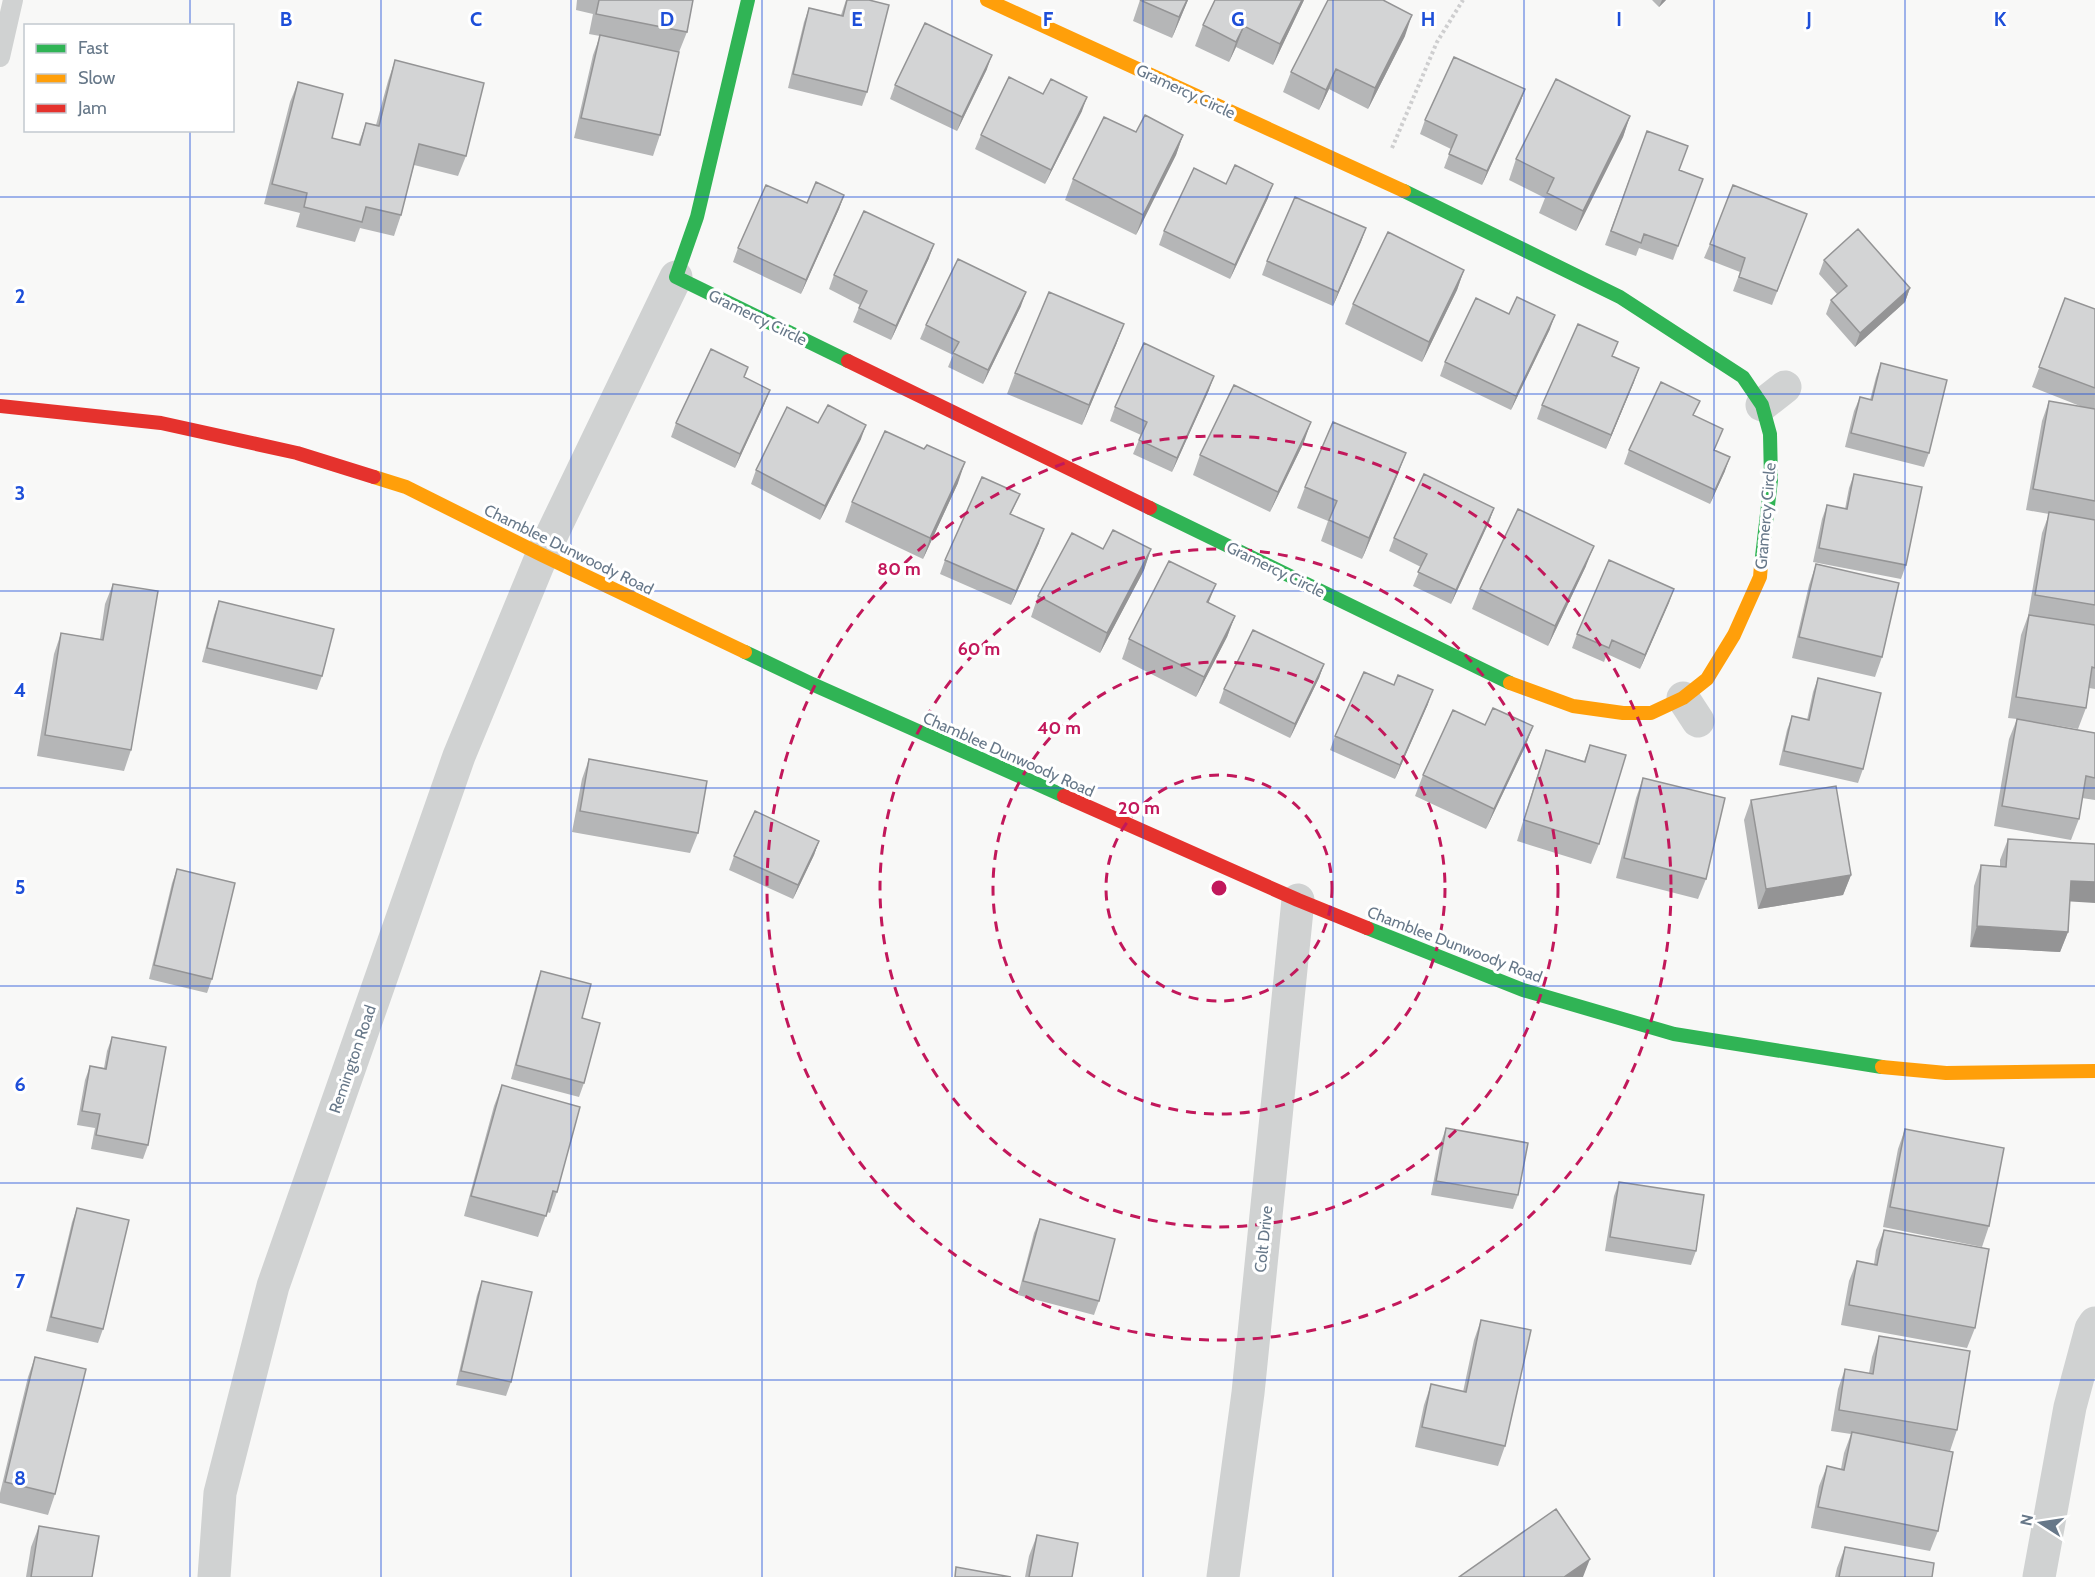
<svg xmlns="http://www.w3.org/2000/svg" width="2095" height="1577" font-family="Cabin,sans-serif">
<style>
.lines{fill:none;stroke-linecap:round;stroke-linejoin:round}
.path{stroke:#cececf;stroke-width:4;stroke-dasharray:3 3;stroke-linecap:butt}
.lane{stroke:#d0d2d2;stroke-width:20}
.street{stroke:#d0d2d2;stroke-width:33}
.fast{stroke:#30b455;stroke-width:14}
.slow{stroke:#ff9f0a;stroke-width:14}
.jam{stroke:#e5322d;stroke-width:14}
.wall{fill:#b5b6b7}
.shaded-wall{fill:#949495}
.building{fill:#d3d4d5;stroke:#949495;stroke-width:1.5}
.grid{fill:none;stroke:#1d4ed8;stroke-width:1.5;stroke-opacity:0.55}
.ring{fill:none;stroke:#c2185b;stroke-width:3;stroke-dasharray:10 8}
.labels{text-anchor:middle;stroke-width:6;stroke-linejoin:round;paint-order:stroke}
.street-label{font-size:16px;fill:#677889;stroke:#fff}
.grid-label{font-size:20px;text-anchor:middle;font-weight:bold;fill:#1d4ed8;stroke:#fff;stroke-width:6;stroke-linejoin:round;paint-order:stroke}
.centre{fill:#c2185b;stroke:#fff;stroke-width:3}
.ring-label{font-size:18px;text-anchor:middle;font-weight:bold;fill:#c2185b;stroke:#fff;stroke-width:6;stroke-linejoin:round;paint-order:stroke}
</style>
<rect width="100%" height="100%" fill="#f8f8f7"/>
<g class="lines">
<path class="path" d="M1392 148 1437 42 1463 0"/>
<path class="lane" d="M0 57 13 0"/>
<path class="street" d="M1762 405 1785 387
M1683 698 1698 721
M214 1577 220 1493 273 1286 459 756 542 555 676 277
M1223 1577 1248 1393 1298 900
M2039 1577 2070 1407 2091 1329 2095 1323"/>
<path class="fast" d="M748 0 697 217 676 277 848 361
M1404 191 1620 297 1743 377 1762 405 1770 434 1771 480 1761 565
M1150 508 1510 683
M745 652 812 684 1064 796
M1367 928 1523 990 1674 1034 1882 1067"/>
<path class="slow" d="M987 0 1404 191
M374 477 406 487 542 555 745 652
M1510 683 1573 706 1623 713H1651L1683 698 1707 679 1734 635 1760 577 1761 565
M1882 1067 1946 1073 2095 1071"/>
<path class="jam" d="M848 361 1150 508
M0 406 161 423 297 453 374 477
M1064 796 1298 900 1367 928"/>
</g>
<path class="wall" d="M577 0H693L687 32 679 52 660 135 653 156 574 138 593 55 600 36 589 34 593 14 576 10Z
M846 0H869L867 92 862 106 788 88 804 22 809 8 841 15Z
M1140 0H1188L1172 38 1133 21Z
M1304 0 1273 65 1236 47 1229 62 1195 46 1203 25Z
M1652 0H1666L1659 7Z
M1405 36 1368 109 1329 89 1319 110 1283 92 1291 72Z
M395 60 466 156 458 176 414 165 401 215 394 236 360 228 355 242 296 227 300 213 264 204 290 102 298 82 332 138 358 145 366 123 376 125 388 81Z
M987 69 957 131 890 99 895 85Z
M1525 89 1520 103 1482 185 1444 168 1451 149 1420 134 1425 120Z
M1043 94 1082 111 1045 184 975 149 981 135Z
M1630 116 1623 137 1576 231 1539 213 1545 198 1509 180 1516 159Z
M1647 131 1679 170 1703 179 1673 260 1639 248 1636 256 1605 245Z
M1136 132 1183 135 1176 155 1136 235 1065 200 1073 179Z
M1226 184 1268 198 1230 279 1159 245 1164 231Z
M844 195 839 209 801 294 733 262 738 248 807 203Z
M1807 214 1772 305 1733 291 1740 272 1704 258 1710 244Z
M1366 228 1333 306 1262 275 1267 261Z
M929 258 891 340 853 322 860 305 829 289 834 275Z
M1824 260 1910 288 1905 302 1855 347 1826 314 1831 300 1837 294 1819 274Z
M1464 270 1457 290 1422 362 1345 324 1353 304Z
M2065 298 2095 309V689L2089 688 2086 708 2078 729 2036 722 2095 733V800L2082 798 2079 819 2071 840 1994 826 2009 739 2017 719 2008 718 2021 635 2028 616 2042 533 2049 514 2026 510 2042 421 2049 401 2085 408 2032 387Z
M1021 306 983 384 948 367 953 355 920 339 926 325Z
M1509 314 1550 329 1511 410 1440 376 1445 362Z
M1124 324 1116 345 1082 425 1007 394 1015 373Z
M1612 356 1634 382 1606 449 1537 419 1542 405Z
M1881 363 1929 453 1924 467 1845 447 1854 411 1860 397 1870 400 1876 377Z
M1209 390 1172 472 1133 454 1141 435 1110 421 1115 407Z
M765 403 735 468 671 437 676 423Z
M1695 416 1715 450 1725 471 1710 504 1624 464 1629 450Z
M818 423 861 439 820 520 751 484 756 470Z
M1304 442 1270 512 1193 475 1200 455Z
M924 449 958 483 923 559 845 522 852 502Z
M1398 474 1362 559 1321 541 1328 521 1297 508 1305 487Z
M1854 474 1906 565 1901 579 1813 562 1822 519 1827 505 1845 509 1849 488Z
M1020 494 1011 514 1039 543 1011 605 940 574 945 560Z
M1494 508 1489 522 1451 604 1413 586 1421 567 1389 551 1394 538Z
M1103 549H1151L1144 570 1100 653 1031 617 1038 596Z
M1816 564 1882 657 1875 677 1792 658 1809 585Z
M1586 566 1548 646 1472 609 1480 589Z
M113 584 131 750 124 771 37 756 54 654 61 633 100 639 105 604Z
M1674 589 1640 669 1607 654 1604 662 1572 648 1577 634Z
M219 601 322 676 317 690 202 662 214 615Z
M1209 603 1235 616 1227 637 1196 697 1122 659 1129 639Z
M1324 664 1319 678 1290 738 1219 703 1224 689Z
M1818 678 1863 769 1858 783 1779 765 1787 730 1792 716 1807 720 1813 692Z
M1428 704 1395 779 1330 750 1335 736Z
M1485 725 1533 726 1525 747 1486 829 1415 796 1423 775Z
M1590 745 1599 844 1591 864 1517 841 1539 770 1546 750 1584 761Z
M589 759 698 833 690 853 572 832 582 779Z
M1643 778 1706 879 1698 899 1616 878 1636 798Z
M1751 800 1851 875 1843 895 1758 909 1744 820Z
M2008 839 2069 902 2068 932 2060 952 1970 947 1974 886 1981 865 2000 866V860Z
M819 841 814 855 793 899 729 870 734 856Z
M177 869 212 979 207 993 149 979 172 883Z
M541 971 582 1018 584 1083 579 1097 511 1079 536 985Z
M112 1037 148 1145 143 1159 91 1149 95 1128 77 1125 85 1080 90 1066 104 1068 107 1051Z
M502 1085 557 1192 550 1213 547 1212 538 1237 464 1216 494 1106Z
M1446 1128 1518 1195 1513 1209 1431 1195 1441 1142Z
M1905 1129 1989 1226 1982 1247 1883 1227 1898 1149Z
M1619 1182 1696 1251 1691 1265 1605 1251 1614 1196Z
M77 1208 103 1329 98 1343 46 1331 72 1222Z
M1040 1219 1099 1301 1094 1315 1018 1295 1034 1233Z
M1884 1230 1975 1328 1967 1348 1841 1325 1849 1281 1857 1261 1874 1264 1876 1250Z
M482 1281 511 1382 506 1396 456 1385 477 1295Z
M1481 1320 1505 1446 1498 1466 1415 1447 1424 1405 1431 1384 1463 1392 1474 1340Z
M1879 1336 1957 1430 1950 1451 1918 1445 1938 1531 1930 1551 1811 1528 1819 1486 1827 1466 1841 1469 1844 1453 1851 1434 1831 1431 1838 1389 1845 1369 1869 1373 1872 1357Z
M35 1357 55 1494 48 1515 0 1503V1493L28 1377Z
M39 1526 92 1577H26L31 1547Z
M1037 1535 1072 1577H1025L1029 1556Z
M1845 1547 1932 1577H1835L1837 1568Z"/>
<path class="shaded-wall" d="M1187 0H1188L1172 38 1179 17Z
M1302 0H1304L1273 65 1280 44Z
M1662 0H1666L1659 7Z
M1412 15 1405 36 1368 109 1375 88Z
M1244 26 1236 47 1229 62 1236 42Z
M992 55 987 69 957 131 962 117Z
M1336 69 1329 89 1319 110 1326 90Z
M1525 89 1520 103 1482 185 1487 171Z
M1087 97 1082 111 1045 184 1051 170Z
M1630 116 1623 137 1576 231 1583 211Z
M1183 135 1176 155 1136 235 1143 215Z
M1273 184 1268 198 1230 279 1235 265Z
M844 195 839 209 801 294 806 280Z
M1366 228 1361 242 1333 306 1338 292Z
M934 244 929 258 891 340 896 326Z
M1464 270 1457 290 1422 362 1429 342Z
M1910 288 1905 302 1855 347 1860 333Z
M1026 292 1021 306 983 384 988 370Z
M1555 315 1550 329 1511 410 1516 396Z
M1124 324 1116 345 1082 425 1089 405Z
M1639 368 1634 382 1606 449 1611 435Z
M1214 376 1209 390 1172 472 1177 458Z
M770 390 765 403 735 468 740 454Z
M1311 422 1304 442 1270 512 1278 492Z
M866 425 861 439 820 520 825 506Z
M1406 453 1398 474 1362 559 1369 538Z
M1730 457 1725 471 1710 504 1715 490Z
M965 462 958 483 923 559 930 538Z
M1494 508 1489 522 1451 604 1456 590Z
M1044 529 1039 543 1011 605 1016 591Z
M1594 546 1586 566 1548 646 1555 626Z
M1151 549 1144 570 1100 653 1107 633Z
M1216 584 1208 604 1207 602Z
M1674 589 1669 603 1640 669 1645 655Z
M1235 616 1227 637 1196 697 1204 677Z
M1324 664 1319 678 1290 738 1295 724Z
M1433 690 1428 704 1395 779 1400 765Z
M1533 726 1525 747 1486 829 1494 809Z
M819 841 814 855 793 899 798 885Z
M1851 875 1843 895 1758 909 1766 889Z
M2071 881 2095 882V903L2063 901Z
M1977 926 2068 932 2060 952 1970 947Z
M1590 1559 1583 1577H1564Z"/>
<path class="building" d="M599 0H693L687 32 596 14Z
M847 0H869L889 5 867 92 793 74 809 8 843 16Z
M1140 0H1187L1179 17Z
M1215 0H1302L1280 44 1244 26 1236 42 1203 25Z
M1328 0H1383L1412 15 1375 88 1336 69 1326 90 1291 72Z
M925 23 992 55 962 117 895 85Z
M600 35 679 52 660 135 581 118Z
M1454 57 1525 89 1487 171 1449 154 1457 135 1425 120Z
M395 60 484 83 466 156 419 144 401 215 366 207 362 222 304 207 307 193 272 184 298 82 343 94 332 138 360 145 366 123 379 126Z
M1009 77 1043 94 1051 79 1087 97 1051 170 981 135Z
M1556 79 1630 116 1583 211 1547 193 1554 178 1516 159Z
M1145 115 1183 135 1143 215 1073 179 1104 117 1136 132Z
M1647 131 1688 146 1679 170 1703 179 1678 246 1644 234 1641 243 1611 231Z
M1235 165 1273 184 1235 265 1164 231 1194 168 1226 184Z
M816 182 844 195 806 280 738 248 766 185 807 203Z
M1733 185 1807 214 1777 291 1739 277 1745 258 1710 244Z
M1295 197 1366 228 1338 292 1267 261Z
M864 211 934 244 896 326 859 308 867 291 834 275Z
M1858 229 1910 288 1860 333 1831 300 1847 286 1824 260Z
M1388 232 1464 270 1429 342 1353 304Z
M958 259 1026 292 988 370 953 353 959 342 926 325Z
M1049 292 1124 324 1089 405 1015 373Z
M1517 297 1555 315 1516 396 1445 362 1476 298 1509 314Z
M2065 298 2095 309V388L2039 367Z
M1578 324 1618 342 1612 356 1639 368 1611 435 1542 405Z
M1144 343 1214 376 1177 458 1139 440 1147 422 1115 407Z
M711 349 748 367 744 377 770 390 740 454 676 423Z
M1881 363 1947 380 1929 453 1851 433 1860 397 1872 400Z
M1661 382 1700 401 1693 415 1723 429 1714 450 1730 457 1715 490 1629 450Z
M1234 385 1311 422 1278 492 1200 455Z
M2049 401 2095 409V501L2033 489Z
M828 405 866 425 825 506 756 470 787 407 818 423Z
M1333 422 1406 453 1369 538 1329 520 1337 501 1305 487Z
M885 431 924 449 927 445 965 462 930 538 852 502Z
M1424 474 1494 508 1456 590 1418 572 1427 554 1394 538Z
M1854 474 1922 487 1906 565 1819 548 1827 505 1847 509Z
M982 477 1020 494 1010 514 1044 529 1016 591 945 560Z
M1518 509 1594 546 1555 626 1480 589Z
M2049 512 2095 520V605L2035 595Z
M1113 530 1151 549 1107 633 1038 596 1072 533 1103 549Z
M1609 560 1674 589 1645 655 1612 640 1609 648 1577 634Z
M1169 561 1216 584 1207 602 1235 616 1204 677 1129 639Z
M1816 564 1899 583 1882 657 1799 637Z
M113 584 158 591 131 750 45 735 61 633 103 640Z
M219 601 334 629 322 676 207 648Z
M2029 615 2095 625V668L2092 667 2086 708 2016 697Z
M1253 630 1324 664 1295 724 1224 689Z
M1364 672 1394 685 1398 675 1433 690 1400 765 1335 736Z
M1818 678 1881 693 1863 769 1784 751 1792 716 1809 720Z
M1493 708 1533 726 1494 809 1423 775 1453 710 1485 725Z
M2017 719 2095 733V778L2086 776 2079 819 2002 806Z
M1590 745 1626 755 1599 844 1524 820 1546 750 1585 762Z
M589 759 707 781 698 833 580 811Z
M1643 778 1725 798 1706 879 1624 858Z
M1836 786 1851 875 1766 889 1751 800Z
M755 811 819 841 798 885 734 856Z
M2008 839 2095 844V882L2071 881 2068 932 1977 926 1981 865 2006 867Z
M177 869 235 883 212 979 154 965Z
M541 971 591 984 582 1018 600 1023 584 1083 516 1065Z
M112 1037 166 1047 148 1145 96 1135 100 1114 82 1111 90 1066 106 1069Z
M502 1085 580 1107 557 1192 553 1191 546 1216 471 1196Z
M1446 1128 1528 1143 1518 1195 1436 1181Z
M1905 1129 2004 1148 1989 1226 1890 1207Z
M1619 1182 1704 1195 1696 1251 1610 1237Z
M77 1208 129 1220 103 1329 51 1317Z
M1040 1219 1115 1239 1099 1301 1023 1281Z
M1884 1230 1989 1249 1975 1328 1849 1305 1857 1261 1877 1265Z
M482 1281 532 1292 511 1382 461 1371Z
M1481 1320 1531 1330 1505 1446 1422 1427 1431 1384 1466 1392Z
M1879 1336 1970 1351 1957 1430 1839 1410 1845 1369 1873 1374Z
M35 1357 86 1369 55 1494 5 1482Z
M1852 1432 1953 1452 1938 1531 1818 1507 1827 1466 1844 1470Z
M1556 1509 1590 1559 1564 1577H1459Z
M39 1526 99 1536 92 1577H31Z
M1037 1535 1078 1543 1072 1577H1029Z
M1845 1547 1934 1563 1932 1577H1839Z
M956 1567 1011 1577H955Z"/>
<path class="grid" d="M190 0V26M381 0V1577M571 0V1577M762 0V1577M952 0V1577M1143 0V1577M1333 0V1577M1524 0V1577M1714 0V1577M1905 0V1577M190 130V1577M0 197H2095M0 394H2095M0 591H2095M0 788H2095M0 986H2095M0 1183H2095M0 1380H2095"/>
<g class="ring">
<circle cx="1219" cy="888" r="113"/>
<circle cx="1219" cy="888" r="226"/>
<circle cx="1219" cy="888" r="339"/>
<circle cx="1219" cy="888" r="452"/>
</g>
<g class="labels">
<g class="street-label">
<text transform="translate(1186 91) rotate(25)" y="6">Gramercy Circle</text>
<text transform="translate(758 317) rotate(26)" y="6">Gramercy Circle</text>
<text transform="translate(1765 516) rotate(-85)" y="6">Gramercy Circle</text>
<text transform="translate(569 549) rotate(26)" y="6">Chamblee Dunwoody Road</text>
<text transform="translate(1276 569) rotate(26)" y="6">Gramercy Circle</text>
<text transform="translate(1009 754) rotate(24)" y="6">Chamblee Dunwoody Road</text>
<text transform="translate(1455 944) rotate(21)" y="6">Chamblee Dunwoody Road</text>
<text transform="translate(352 1059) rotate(-71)" y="6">Remington Road</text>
<text transform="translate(1263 1239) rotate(-84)" y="6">Colt Drive</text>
</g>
</g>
<g class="grid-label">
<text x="286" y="26">B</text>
<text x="476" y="26">C</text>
<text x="667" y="26">D</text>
<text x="857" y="26">E</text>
<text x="1048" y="26">F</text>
<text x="1238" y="26">G</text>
<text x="1428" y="26">H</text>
<text x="1619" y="26">I</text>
<text x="1809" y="26">J</text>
<text x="2000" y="26">K</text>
<text x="20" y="303">2</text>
<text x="20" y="500">3</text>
<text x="20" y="697">4</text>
<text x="20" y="894">5</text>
<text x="20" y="1091">6</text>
<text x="20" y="1288">7</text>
<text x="20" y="1485">8</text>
</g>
<circle cx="1219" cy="888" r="9" class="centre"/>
<g class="ring-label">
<text x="899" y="575">80 m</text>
<text x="979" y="655">60 m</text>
<text x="1059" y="734">40 m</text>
<text x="1139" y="814">20 m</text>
</g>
<rect x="24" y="24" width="210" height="108" fill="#ffffff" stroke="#c2c9d0" stroke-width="1.5"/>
<rect x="36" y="44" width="30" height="9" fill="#30b455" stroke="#c2c9d0" stroke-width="1.5"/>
<text x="78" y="54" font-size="18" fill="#677889">Fast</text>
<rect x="36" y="74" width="30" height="9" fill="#ff9f0a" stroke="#c2c9d0" stroke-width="1.5"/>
<text x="78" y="84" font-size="18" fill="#677889">Slow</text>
<rect x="36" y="104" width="30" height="9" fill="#e5322d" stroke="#c2c9d0" stroke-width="1.5"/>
<text x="78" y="114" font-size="18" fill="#677889">Jam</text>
<g transform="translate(2041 1523) rotate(282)" stroke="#ffffff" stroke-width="4.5" paint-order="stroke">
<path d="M0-4.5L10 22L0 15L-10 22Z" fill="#677889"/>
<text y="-9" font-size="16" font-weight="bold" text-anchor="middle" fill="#677889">N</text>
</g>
</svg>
